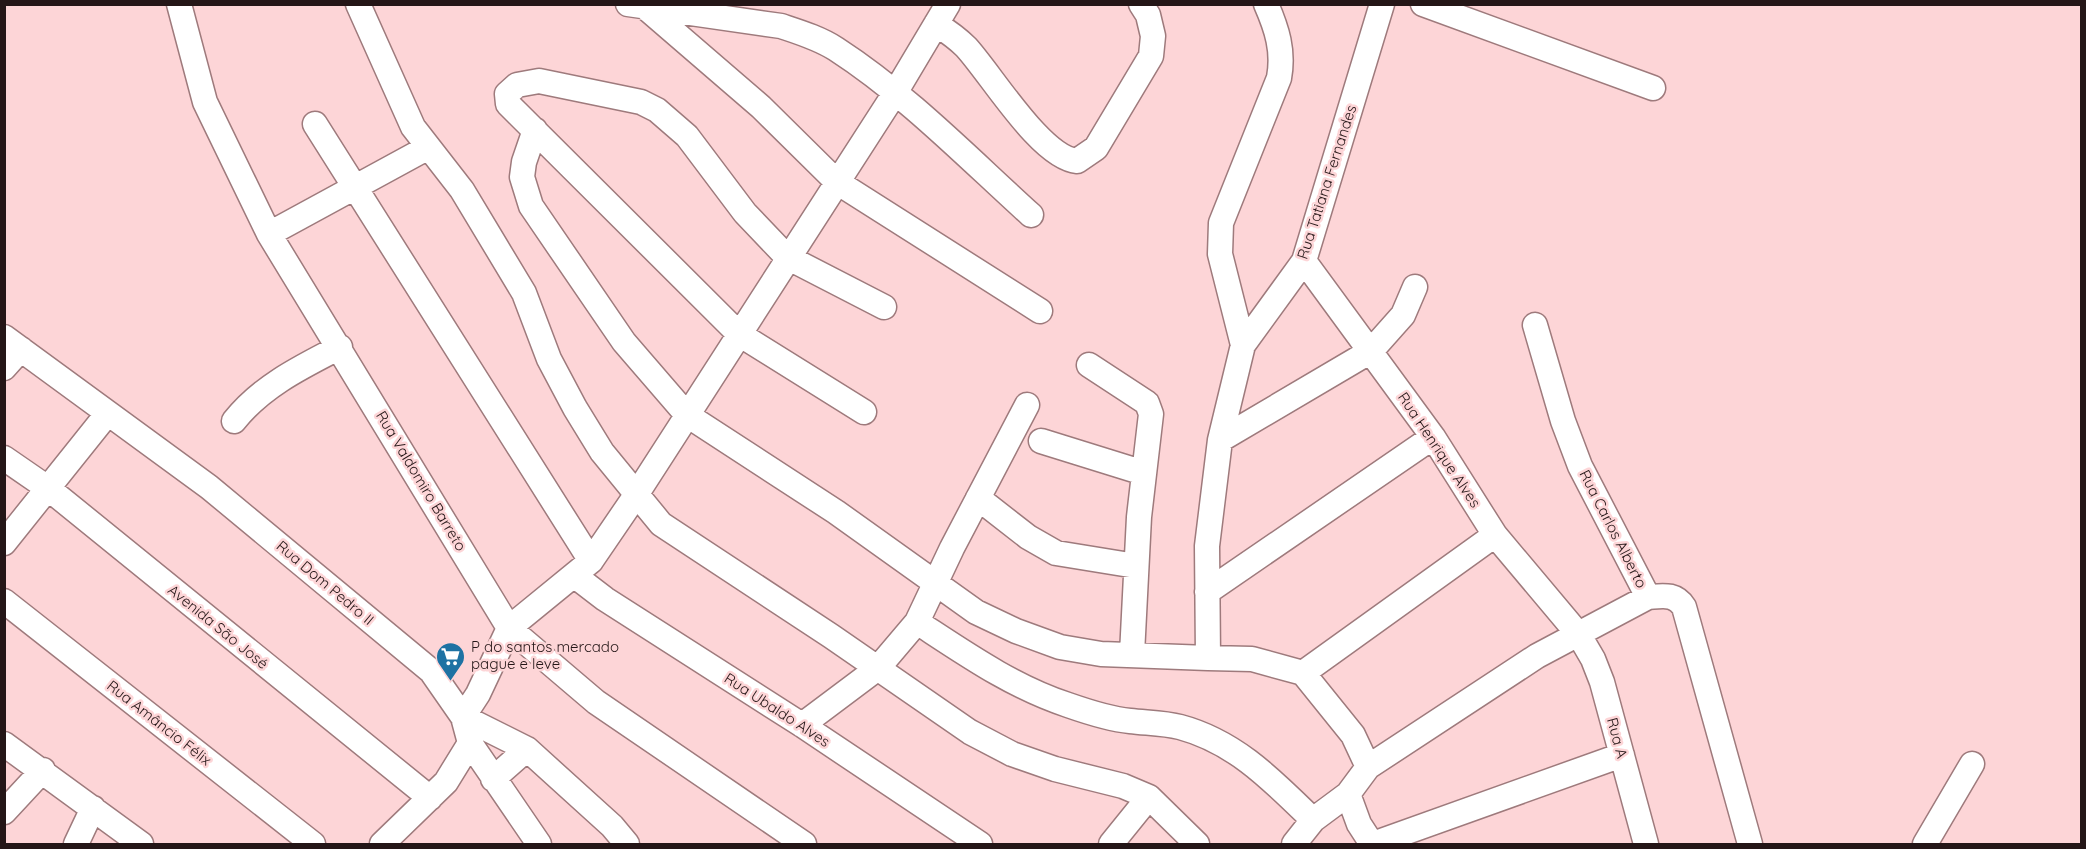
<svg xmlns="http://www.w3.org/2000/svg" width="2086" height="849" font-family="Quicksand,sans-serif">
<style>
.lines{fill:none;stroke-linecap:round;stroke-linejoin:round}
.minor-casing{stroke:#9e7a7c;stroke-width:27}
.minor{stroke:#fff;stroke-width:24}
.labels{text-anchor:middle;stroke-width:5;stroke-linejoin:round;paint-order:stroke}
.street-label{font-size:15px;fill:#241617;stroke:#fdd5d7}
.poi-label{font-size:15px;fill:#241617;stroke:#fdd5d7;text-anchor:start}
</style>
<rect width="100%" height="100%" fill="#fdd5d7"/>
<g class="lines">
<defs>
<path id="minor" d="M179 4 205 102 269 234 509 628 596 702 804 844
M358 4 413 127 462 190 524 293 549 359 575 408 602 452 661 524 831 636 970 732 1012 754 1055 769 1123 786 1149 797 1197 844
M628 4 781 26C799 32 819 38 836 49 907 95 968 158 1031 215
M1423 4 1653 88
M645 7 761 107 837 182 1040 311
M936 24C947 31 957 38 966 47 991 74 1041 158 1077 161L1096 148 1151 56 1153 36 1148 15 1141 4
M315 124 591 561
M535 130 524 162 522 177 531 206 624 342 687 415 836 512 976 612 1016 631 1060 647 1101 654 1208 658
M269 234 427 148
M1304 261 1433 437 1495 535 1579 635 1593 659 1602 682 1646 844
M1535 325 1563 421 1580 466 1648 597C1663 596 1675 593 1684 607L1750 844
M4 337 209 487 431 671 463 717 527 749 612 826 627 844
M1243 345 1220 254 1221 223 1279 78C1284 51 1277 29 1266 4
M1089 365 1147 403 1151 414 1139 517 1132 654
M4 368 21 349
M864 412 739 334 508 104 507 94 517 85 539 81 641 102 657 110 687 136 745 213 787 257 884 307
M234 421C262 386 301 367 340 347
M1220 440 1371 351 1403 315 1415 287
M1041 441 1144 473
M4 458 49 489 430 798
M978 498 1028 537 1056 553 1136 566
M4 543 108 413
M575 576 605 599 802 725 980 844
M1207 592 1433 437
M4 601 313 844
M917 622C966 654 1013 687 1068 705 1088 712 1109 719 1130 721 1147 723 1164 723 1180 727 1236 742 1273 781 1313 820
M1303 673 1495 535
M463 717 478 694 509 628 591 561 636 495 895 93 948 4
M463 717 470 743 539 844
M802 725 878 668 917 622 952 548 1027 405
M4 744 141 844
M1368 767 1353 735 1303 673 1252 659 1208 658 1207 546 1220 440 1243 345 1304 261 1382 4
M493 779 527 749
M1348 794 1359 824 1372 844
M4 812 43 770
M76 844 93 808
M382 844 446 782 470 743
M1111 844 1149 797
M1294 844 1313 820 1348 794 1368 767 1537 656 1648 597
M1373 844 1622 755
M1925 844 1972 764"/>
</defs>
<use href="#minor" class="minor-casing"/>
<use href="#minor" class="minor"/>
</g>
<defs>
<symbol id="supermarket-pin" viewBox="-11 -11 22 30"><path d="M0 17L-7.5 6A9.5 9.5 0 1 1 7.5 6Z" fill="#1e72a3" stroke="#fdd5d7"/><path d="M-6-5.5h2.5l.6 2H6L4.5 2H-2.5L-4.4-4H-6ZM-1.5 3.2a1.3 1.3 0 1 0 .1 0ZM3 3.2a1.3 1.3 0 1 0 .1 0Z" fill="#fff"/></symbol>
</defs>
<g fill-rule="evenodd">
<use href="#supermarket-pin" x="434" y="640" width="33" height="45"/>
</g>
<g class="labels">
<g class="street-label">
<text transform="translate(1327 182) rotate(-72)" y="5">Rua Tatiana Fernandes</text>
<text transform="translate(1439 450) rotate(56)" y="5">Rua Henrique Alves</text>
<text transform="translate(421 481) rotate(59)" y="5">Rua Valdomiro Barreto</text>
<text transform="translate(1613 529) rotate(63)" y="5">Rua Carlos Alberto</text>
<text transform="translate(325 583) rotate(40)" y="5">Rua Dom Pedro II</text>
<text transform="translate(218 627) rotate(39)" y="5">Avenida São José</text>
<text transform="translate(777 710) rotate(33)" y="5">Rua Ubaldo Alves</text>
<text transform="translate(159 723) rotate(38)" y="5">Rua Amâncio Félix</text>
<text transform="translate(1617 738) rotate(75)" y="5">Rua A</text>
</g>
<g class="poi-label">
<text x="471" y="652">P do santos mercado<tspan x="471" dy="17">pague e leve</tspan></text>
</g>
</g>
<rect width="2086" height="849" fill="none" stroke="#241617" stroke-width="12"/>
</svg>
